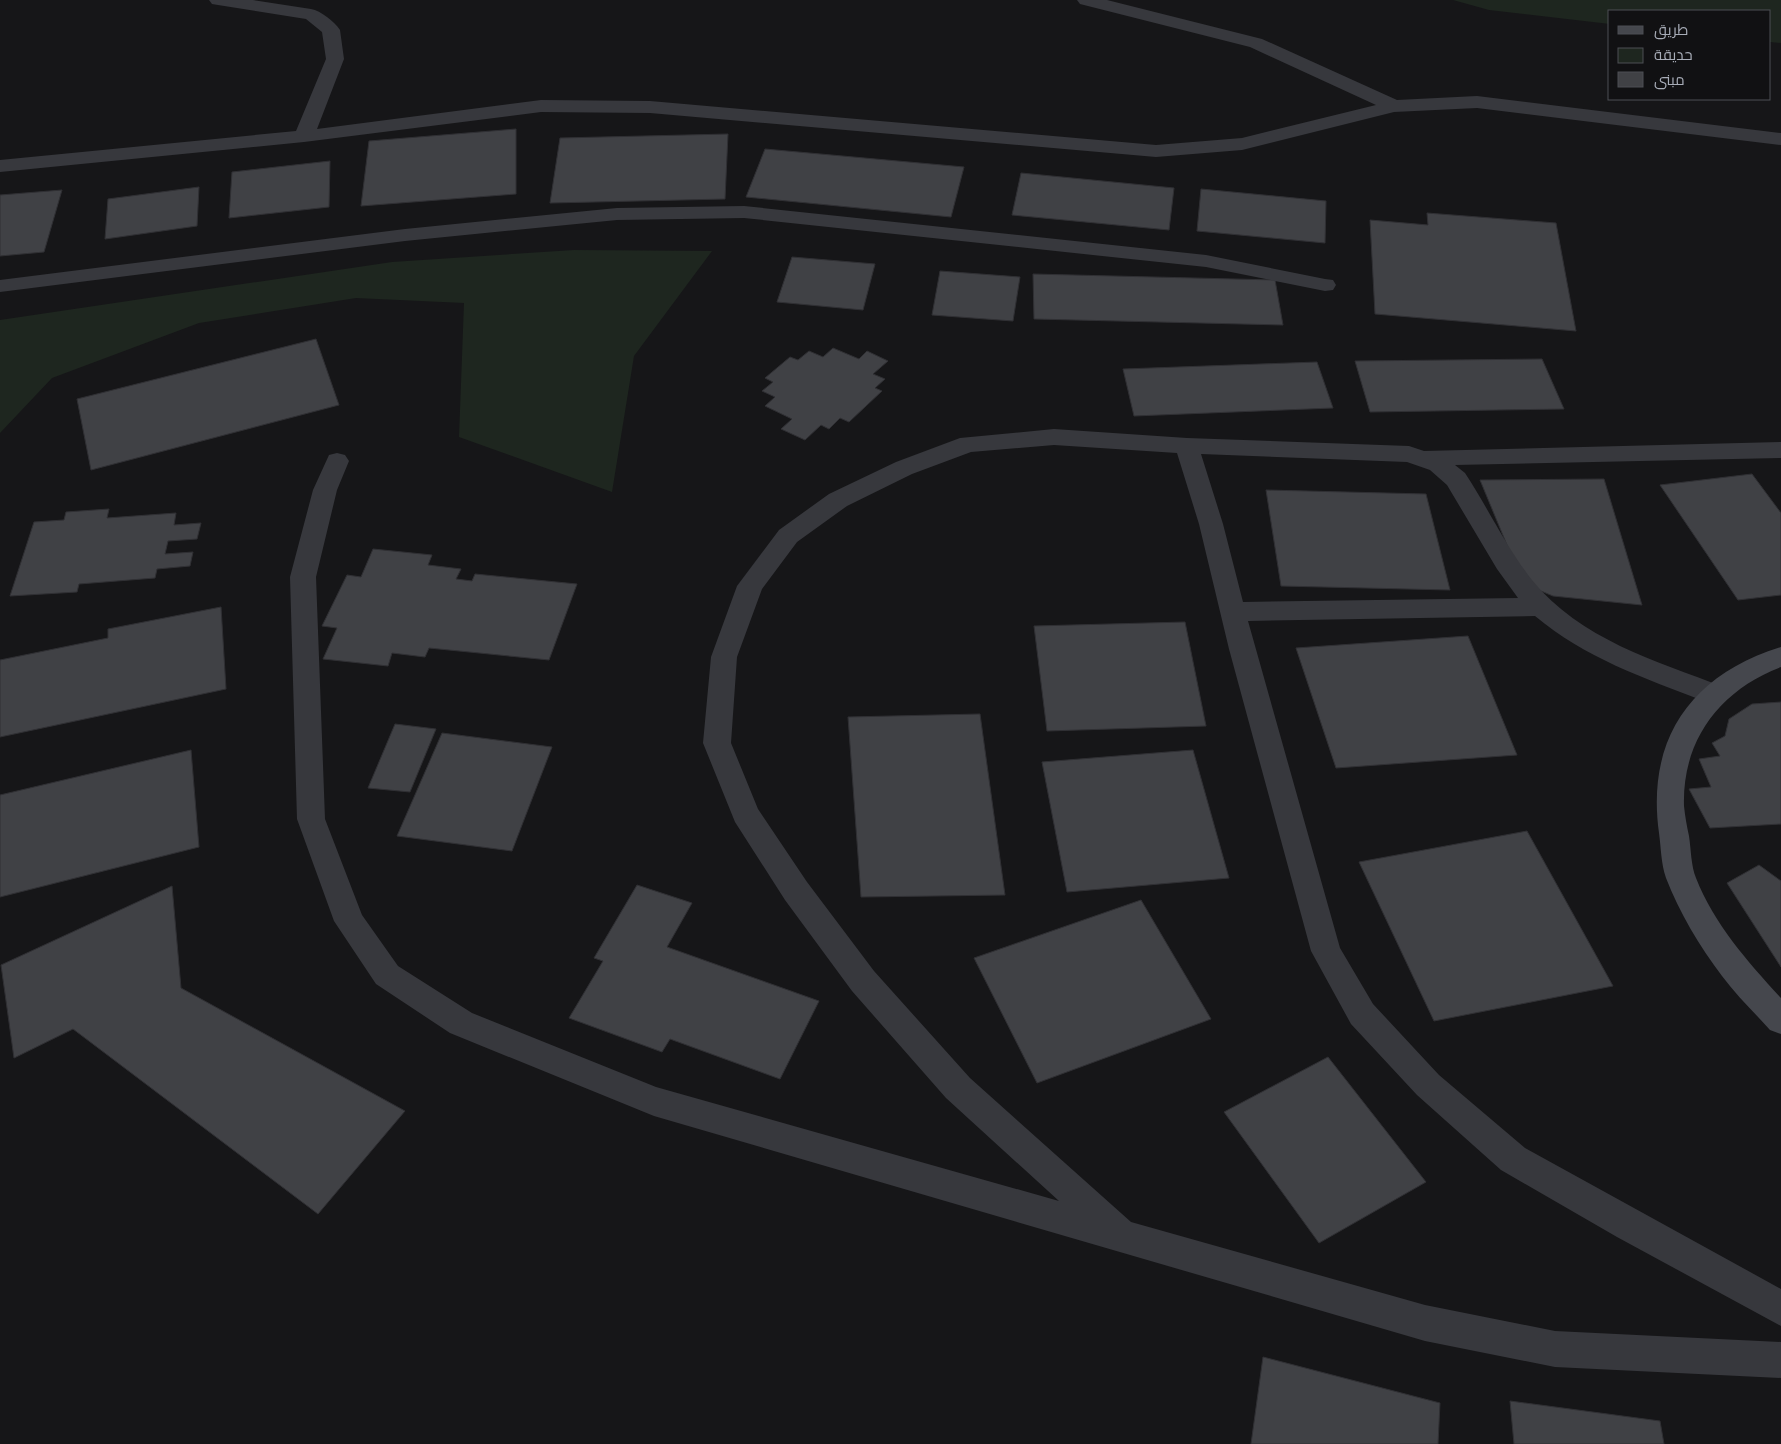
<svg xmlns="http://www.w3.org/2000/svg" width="1781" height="1444" font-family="'Nunito Sans',Cairo,sans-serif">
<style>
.green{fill:#1e261f}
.building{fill:#404145;stroke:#303034}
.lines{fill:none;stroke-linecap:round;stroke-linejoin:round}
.street{fill:#37383d;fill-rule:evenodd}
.secondary{fill:#45474d;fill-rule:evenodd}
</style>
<rect width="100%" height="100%" fill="#161618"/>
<path class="green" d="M1453 0H1781V43L1770 42V11H1610V24L1489 10Z
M574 250 712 251 634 356 612 492 459 437 464 303 356 298 199 323 52 378 0 433V320L392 262Z"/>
<path class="building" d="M516 129V194L361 206 369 141Z
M728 134 725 199 550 203 560 138Z
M765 149 964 167 951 217 746 197Z
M330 161 329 207 229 218 232 172Z
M1021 173 1174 188 1169 230 1012 215Z
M199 187 197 226 105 239 108 199Z
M1201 189 1326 201 1325 243 1197 231Z
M62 190 44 252 0 256V195Z
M1427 213 1556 223 1576 331 1375 314 1370 220 1428 225Z
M792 257 875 264 863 310 777 302Z
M940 271 1020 277 1013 321 932 315Z
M1033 274 1275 280 1283 325 1034 319Z
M316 339 339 405 91 470 77 399Z
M833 348 859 359 867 351 888 361 873 374 885 379 875 388 882 391 849 422 840 418 829 429 821 425 805 440 781 429 792 419 765 406 775 397 762 391 773 382 765 378 790 357 798 360 809 351 823 357Z
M1542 359 1564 409 1370 412 1355 361Z
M1317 362 1333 408 1134 416 1123 369Z
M1752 474 1781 513V595L1738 600 1660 485Z
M1604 479 1642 605 1553 596 1541 591 1519 574 1480 480Z
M1266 490 1426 494 1450 590 1281 586Z
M109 509 107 518 176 513 174 525 201 523 197 539 168 541 165 554 193 552 190 566 157 569 155 578 79 584 77 592 10 596 34 522 64 520 66 512Z
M373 549 432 555 428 565 461 569 456 579 472 581 475 574 577 584 549 660 429 648 425 657 392 653 388 666 323 659 337 628 322 626 347 575 361 577Z
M221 607 226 689 0 737V660L108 638V629Z
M1185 622 1206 726 1047 731 1034 626Z
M1468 636 1517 755 1336 768 1296 648Z
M1781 702V824L1710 828 1689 789 1711 787 1699 759 1720 756 1712 743 1725 736 1729 719 1752 704Z
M980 714 1005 895 861 897 848 717Z
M395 724 436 729 410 792 368 788Z
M442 733 552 747 512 851 397 836Z
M191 750 199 847 0 897V795Z
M1193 750 1229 878 1067 892 1042 762Z
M1527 831 1613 986 1434 1021 1359 862Z
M1759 865 1781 881V967L1727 883Z
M637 885 692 903 667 947 819 1001 780 1079 670 1039 662 1052 569 1018 603 961 594 958Z
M172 886 181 988 405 1111 318 1214 73 1029 14 1058 1 965Z
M1141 900 1211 1019 1037 1083 974 958Z
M1328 1057 1426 1182 1319 1243 1224 1112Z
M1263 1357 1440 1403 1438 1444H1251Z
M1510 1401 1660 1421 1664 1444H1514Z"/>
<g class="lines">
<path class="street" d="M209 0H253L311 9C321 11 334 21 340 30L344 59 317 129 541 100 650 101 1156 145 1242 138 1376 105 1250 47 1080 4 1077 0H1107L1262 39 1397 100 1477 96 1781 133V145L1477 108 1394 112 1242 150 1156 157 650 113 541 112 304 142 0 172V160L296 131 326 59 322 32 306 19 218 5 212 4Z
M744 206 1206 255 1325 279 1333 280 1336 285 1333 290 1325 291 1206 267 744 218 617 220 405 241 0 292V280L405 229 617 208Z
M1054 429 1187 438 1409 446 1424 451 1781 442V458L1455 465 1465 473C1488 508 1506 547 1532 580 1580 639 1655 661 1724 687L1728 694 1724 701 1714 704 1704 701C1644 678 1585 658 1535 616L1248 621 1340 948 1373 1004 1439 1075 1525 1148 1781 1289V1326L1617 1237 1501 1170 1417 1095 1351 1024 1311 951 1229 649 1199 524 1177 453 1054 445 971 452 912 474 847 506 797 542 762 589 737 657 731 743 758 809 807 882 874 971 970 1078 1131 1222 1425 1305 1555 1331 1781 1342V1378L1555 1367 1425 1341 654 1116 450 1033 376 984 334 921 297 819 290 577 313 490 329 455 337 453 345 455 349 461 337 490 316 577 325 819 362 915 398 966 472 1013 656 1087 1059 1201 946 1098 852 991 785 900 735 822 703 743 711 657 737 586 779 530 829 494 896 462 960 438ZM1201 454 1407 462 1430 470 1447 485 1497 569 1518 598 1243 602 1223 524Z"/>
<path class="secondary" d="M1781 647V667C1720 690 1682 740 1684 806 1685 816 1687 827 1689 836 1691 849 1691 866 1696 878 1714 924 1748 962 1781 998V1034L1770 1030C1754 1012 1736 995 1722 976 1700 947 1679 912 1666 878 1661 864 1661 847 1659 833 1646 739 1691 675 1781 647Z"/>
</g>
<rect x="1608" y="10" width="162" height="90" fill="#111113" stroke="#4d4f55"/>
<rect x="1618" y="26" width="25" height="8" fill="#45474d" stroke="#4d4f55"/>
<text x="1654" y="35" font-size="15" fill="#a8adb8">طريق</text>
<rect x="1618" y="48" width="25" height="15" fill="#1e261f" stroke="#4d4f55"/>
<text x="1654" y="60" font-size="15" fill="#a8adb8">حديقة</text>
<rect x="1618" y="72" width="25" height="15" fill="#404145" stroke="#4d4f55"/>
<text x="1654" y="85" font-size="15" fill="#a8adb8">مبنى</text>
</svg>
